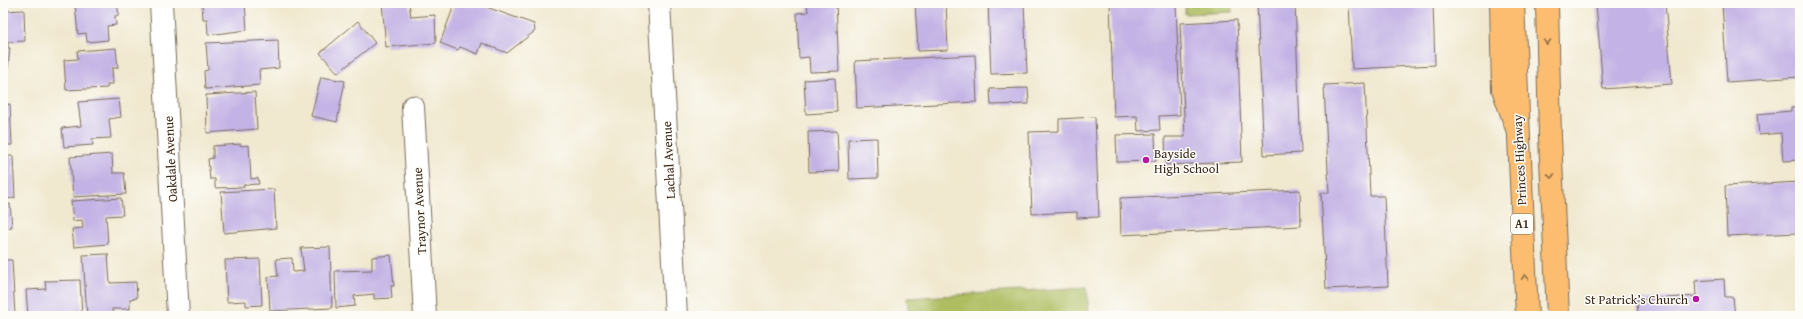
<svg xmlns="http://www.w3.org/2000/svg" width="1803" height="319" font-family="'Gentium Book Plus',serif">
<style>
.green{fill:#adbd60;stroke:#74743f}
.building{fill:#c3b2e5}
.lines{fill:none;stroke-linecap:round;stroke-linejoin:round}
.street-casing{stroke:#7a6c5c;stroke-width:24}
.primary-casing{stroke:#7a6c5c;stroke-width:24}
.highway-casing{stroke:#7a6c5c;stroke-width:24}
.street{stroke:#fff;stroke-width:22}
.primary{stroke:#fcbd6f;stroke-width:22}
.highway{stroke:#fcbd6f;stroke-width:22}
.oneway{stroke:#926c42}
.poi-dot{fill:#b5179e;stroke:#fdfcf7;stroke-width:1.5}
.labels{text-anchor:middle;stroke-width:3;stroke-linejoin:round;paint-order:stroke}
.shield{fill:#fdfcf7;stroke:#75695f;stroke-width:1}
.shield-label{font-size:12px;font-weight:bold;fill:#3b2a1e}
.poi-label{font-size:13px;fill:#3b2a1e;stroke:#fdfcf7;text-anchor:start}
.street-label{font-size:13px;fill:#3b2a1e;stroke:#fdfcf7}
</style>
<rect width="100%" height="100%" fill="#fdfcf7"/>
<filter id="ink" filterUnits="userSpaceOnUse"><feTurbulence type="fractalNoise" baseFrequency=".025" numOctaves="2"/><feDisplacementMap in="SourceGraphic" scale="8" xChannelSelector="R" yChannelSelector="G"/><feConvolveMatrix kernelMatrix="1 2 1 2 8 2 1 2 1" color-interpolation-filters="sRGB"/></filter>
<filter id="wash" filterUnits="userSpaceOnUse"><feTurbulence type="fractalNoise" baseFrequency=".012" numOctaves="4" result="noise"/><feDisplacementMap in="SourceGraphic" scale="16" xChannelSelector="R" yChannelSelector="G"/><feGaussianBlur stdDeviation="0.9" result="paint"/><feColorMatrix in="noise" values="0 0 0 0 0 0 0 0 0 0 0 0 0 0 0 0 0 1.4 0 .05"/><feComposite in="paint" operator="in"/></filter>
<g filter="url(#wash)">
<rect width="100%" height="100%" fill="#f0e8cf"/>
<path class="green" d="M1185 3H1231L1232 12 1185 14Z
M1087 287 1089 316H909L907 298Z"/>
<g id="blocks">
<path class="building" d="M117 3 119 15 115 16 116 25 107 26 108 40 87 42 86 33 78 34 75 4Z
M207 3H245L247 30 208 35 207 19H203L202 4Z
M382 3H409L411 17 435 15 436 43 386 47Z
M455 3H475L534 24 535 31 507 53 482 43 478 54 460 47 458 50 440 43Z
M807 3H836L839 71 810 72 809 57 799 58 797 13 808 12Z
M915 3H946L948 50 918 51Z
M988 3H1024L1027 73 991 74Z
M1110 3H1176L1180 115 1159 116 1160 130 1138 131 1137 116 1114 117Z
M1257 3H1295L1301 153 1264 155Z
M1349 3H1433L1435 65 1352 69Z
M1596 3H1665L1672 84 1603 89Z
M1722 3H1800V77L1727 82Z
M24 10 25 41 8 42V48H10L8 67 3 82V11Z
M1237 20 1242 162 1166 165 1165 137H1185L1180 23Z
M358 21 375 43 338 73 320 53Z
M278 40 279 68 259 70 260 85 205 89 204 71 208 70 206 43Z
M116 48 118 68H112L113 84H108L107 88 66 90 64 60 78 59 77 51Z
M975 55 977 102 857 108 855 61Z
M321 77 345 81 337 122 311 116Z
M835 78 837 112 806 114 804 80Z
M1365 83 1370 196H1384L1388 286 1326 289 1321 193H1329L1324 85Z
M1028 88 1029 104 991 105 990 89Z
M255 92 257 129 207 133 206 95Z
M119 99 121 117 109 119 111 138 92 139 93 145 64 147 62 128 81 126 78 102Z
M10 104 12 145H3V105Z
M1800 107V160L1783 161 1781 133 1759 135 1757 114 1791 111V108Z
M1095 117 1099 217 1077 218V212L1032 214 1029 132 1059 131V119Z
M837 131 839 171 809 172 808 132Z
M1155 134 1156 161 1117 162 1116 135Z
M877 138 878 178 849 179 848 139Z
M241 144V146L249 145 251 179 258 178 259 184 243 185 244 187 215 188V179H210L208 159 213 158V146Z
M112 154 113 173H124L126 194 73 197 70 157Z
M3 156H13L15 198 3 199Z
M1800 182V233L1727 236 1725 186Z
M274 189 276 228 224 233 221 192Z
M1300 190 1301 226 1121 235 1120 198Z
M121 198 123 215 106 216 108 244 74 247 72 229 83 228 82 220 73 221 71 201Z
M10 204 12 227 3 228V205Z
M330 247 332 308 270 311 268 277 278 276 276 259 292 258 293 272 304 271 301 248Z
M108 254 110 283 136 282 137 298 130 299V309H112L113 316H87L83 255Z
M391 255 394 286H391L392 298 374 299V294L354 296 355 306 336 308 335 271 372 270V257Z
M260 259 262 305 246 306V301L227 302 225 260Z
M3 260H12L15 316H3Z
M1724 279 1725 297H1733L1735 316H1638L1637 300 1696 296 1695 281Z
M80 280 82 316H28L26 290 46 289 45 281Z"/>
</g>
</g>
<g filter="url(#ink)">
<use href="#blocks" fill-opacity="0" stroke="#7a6c5c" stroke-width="1"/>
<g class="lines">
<defs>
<path id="street" d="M161 3 178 316
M659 3 676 316
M413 107 425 316"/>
<path id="primary" d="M1501 3 1503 89 1516 126"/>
<path id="highway" d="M1513 3 1527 316
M1547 3 1550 137 1558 316"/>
</defs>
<use href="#street" class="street-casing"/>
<use href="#primary" class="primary-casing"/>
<use href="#highway" class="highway-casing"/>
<use href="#street" class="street"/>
<use href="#primary" class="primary"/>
<use href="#highway" class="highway"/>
</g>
<defs><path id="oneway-chevron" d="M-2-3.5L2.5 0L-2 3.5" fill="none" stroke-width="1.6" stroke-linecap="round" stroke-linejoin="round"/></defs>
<g class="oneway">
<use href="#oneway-chevron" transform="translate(1547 42) rotate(90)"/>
<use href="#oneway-chevron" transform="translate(1551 176) rotate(87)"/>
<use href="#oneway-chevron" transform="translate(1525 277) rotate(-93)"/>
</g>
</g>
<g class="poi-dot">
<circle cx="1146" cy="160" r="4"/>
<circle cx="1696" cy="299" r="4"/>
</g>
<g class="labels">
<rect class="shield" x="1511" y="214" width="22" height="20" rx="3"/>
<g class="shield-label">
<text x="1522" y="228">A1</text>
</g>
<g class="poi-label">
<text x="1154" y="158">Bayside<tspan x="1154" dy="15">High School</tspan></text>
<text x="1688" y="304" text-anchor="end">St Patrick’s Church</text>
</g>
<g class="street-label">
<text transform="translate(170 159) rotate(-93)" y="5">Oakdale Avenue</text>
<text transform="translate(668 160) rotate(-93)" y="5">Lachal Avenue</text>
<text transform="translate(1519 160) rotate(-93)" y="5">Princes Highway</text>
<text transform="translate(419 211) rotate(-93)" y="5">Traynor Avenue</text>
</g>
</g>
<rect width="1803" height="319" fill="none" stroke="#fdfcf7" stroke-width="16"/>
</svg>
